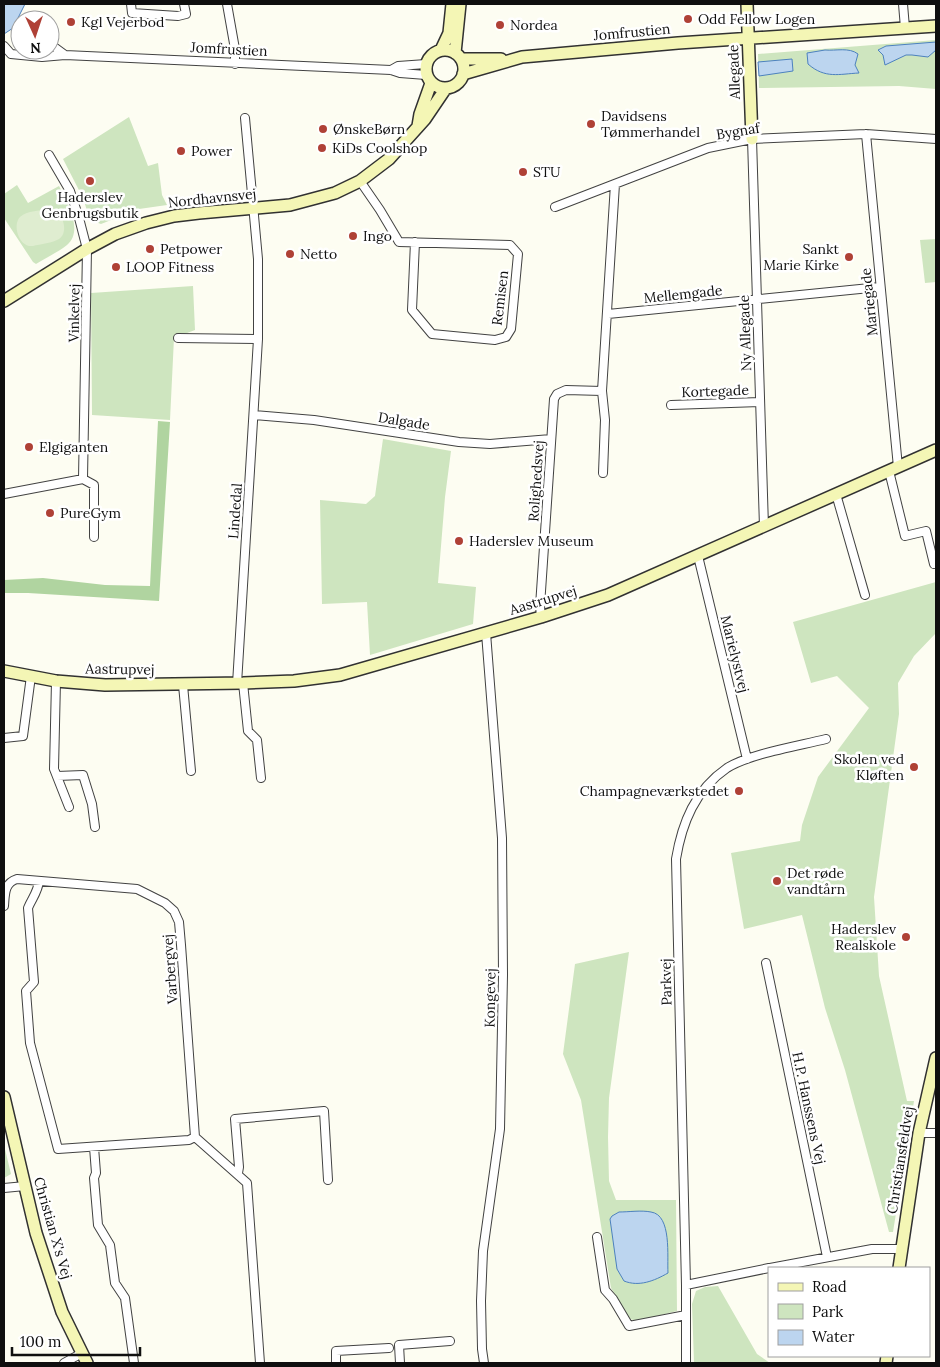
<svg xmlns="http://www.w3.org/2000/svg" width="940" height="1367" font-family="Lora,serif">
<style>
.green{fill:#cee5bf}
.forest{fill:#b0d4a0}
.pitch{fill:#dfedd0}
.water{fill:#bcd5ef;stroke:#4c81be}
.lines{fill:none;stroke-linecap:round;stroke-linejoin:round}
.street-casing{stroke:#424242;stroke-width:10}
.secondary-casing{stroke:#313131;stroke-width:14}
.street{stroke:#fff;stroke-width:8}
.secondary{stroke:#f4f6b5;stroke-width:11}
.poi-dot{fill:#af4136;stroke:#fff;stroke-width:2}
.labels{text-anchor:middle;stroke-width:5;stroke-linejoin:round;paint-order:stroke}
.poi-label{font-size:14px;fill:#0f0f0f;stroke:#fff;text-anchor:start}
.street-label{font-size:14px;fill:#0f0f0f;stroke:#fff}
</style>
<rect width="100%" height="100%" fill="#fdfdf2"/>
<path class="green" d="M936 40V89L899 86 759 88 758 54Z
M129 117 148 166 158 163 162 195 167 205 139 209 101 224 90 220 83 198 63 159Z
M17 185 28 203 59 186C67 201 84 231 67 245 58 252 46 258 36 264L33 262 4 218V194Z
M936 239V282L925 283 920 240Z
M193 286 195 330 174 338 170 420 92 415 91 293Z
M383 439 451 451 445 497 438 583 476 587 473 624 370 655 367 602 322 604 320 500 366 504 375 496Z
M936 582V633L914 656 898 683 899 714 874 897 879 976 907 1101H914L893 1232H889L845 1070 825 1008 802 915 744 929 731 853 800 841 802 825 818 777 869 708 837 676 811 683 793 622Z
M629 952 609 1098 608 1137 609 1181 616 1200H676L677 1311 637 1321 630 1319 611 1288 581 1100 563 1054 575 964Z
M4 1145 11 1174 4 1178Z
M718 1286 757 1354 770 1363H694L692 1304 696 1291 705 1287Z"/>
<path class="forest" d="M158 421 170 422 159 601 28 593H4V580L43 578 105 585 150 586Z"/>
<path class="pitch" d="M50 209C62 209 70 232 59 239 53 243 40 244 33 246 19 248 12 225 20 217 26 211 42 210 50 209Z"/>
<path class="water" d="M4 4H25L13 28 4 34Z
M936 42V50L928 57 912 55H906L885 65 883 55 878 50 886 46Z
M825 50C836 51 849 47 858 54L855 65 859 73C839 74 825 79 808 64L807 53Z
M792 59 793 71 759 76 758 62Z
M619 1212C629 1212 641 1210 651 1212 672 1215 667 1257 668 1273 654 1281 639 1287 624 1281L617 1269 610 1219 612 1216Z"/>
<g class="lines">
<defs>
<path id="street" d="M131 4 132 13 178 16 186 14 184 4
M227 4 235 49V64
M903 4 905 28
M50 44 65 55
M4 46 11 54 42 57 65 55 391 70 400 73 426 75
M391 70 398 66 426 64
M866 134 898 467
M752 139 764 527
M360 181 380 210 399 242 510 245 518 254 511 329 506 337 495 340 432 334 412 310 415 242
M555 207 708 148 752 139 866 134 936 139
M608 314 880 287
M178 338 258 339
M602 391 605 420 603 473
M671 405 760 402
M254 415 314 420 459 442 490 444 551 439
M889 471 905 536 926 531 934 564
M83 479 94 485V537
M4 494 83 479 87 249 79 218 70 191 49 155
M836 494 865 595
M698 556 747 759
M541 617 540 606 554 399 557 394 566 390 602 391 615 184
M56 681 54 769 69 807
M243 683 248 731 257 740 261 778
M237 684 258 339V259L245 118
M183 685 191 771
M4 738 23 736 31 676
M57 776 83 775 92 804 95 827
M39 881C38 892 32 898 28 908L34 982 26 991 30 1043 58 1149 189 1140 195 1137
M4 906C5 894 4 883 17 879L137 889 165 903 174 911 179 922 181 945 195 1137 247 1183 260 1363
M766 963 827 1257
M919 1133H936
M94 1147 96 1173 94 1178 98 1225 110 1245 115 1283 125 1298 134 1363
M238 1173 239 1167 235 1119 324 1111 328 1180
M4 1188 25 1186
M597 1237 605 1290 613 1299 629 1326 686 1315
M770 1268 872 1249H901
M686 1285 769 1268
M64 1363 82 1353
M336 1363V1351L389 1348
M400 1363 399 1345 450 1341
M484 1363 482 1349 481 1301 483 1251 500 1129 503 975 502 838 486 633
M686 1363V1285L676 859C682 823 695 790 727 768 749 754 798 746 826 739"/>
<path id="secondary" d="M747 4 752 139
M426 69a19 19 0 1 1 38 0a19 19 0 1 1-38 0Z
M441 50 449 33 452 4
M455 53 460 4
M461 59H501
M463 74 522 57 678 43 936 26
M418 126 420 114 431 83
M4 301 87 249 115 234 146 223 174 216 199 213 290 205 335 193 360 181 389 159 425 119 446 88
M4 671 56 681 105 685 243 683 294 681 340 675 541 617 608 595 936 450
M4 1097 36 1233 62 1312 87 1363
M899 1268 919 1133 936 1058
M886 1363 887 1356"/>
</defs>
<use href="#street" class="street-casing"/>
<use href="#secondary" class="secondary-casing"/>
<use href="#street" class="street"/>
<use href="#secondary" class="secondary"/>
</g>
<g class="poi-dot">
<circle cx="688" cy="19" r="5"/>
<circle cx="71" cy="22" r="5"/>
<circle cx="500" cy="25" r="5"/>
<circle cx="591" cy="124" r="5"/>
<circle cx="323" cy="129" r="5"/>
<circle cx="322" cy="148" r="5"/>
<circle cx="181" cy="151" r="5"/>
<circle cx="523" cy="172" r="5"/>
<circle cx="90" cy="181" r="5"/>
<circle cx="353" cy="236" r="5"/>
<circle cx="150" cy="249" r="5"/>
<circle cx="290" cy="254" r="5"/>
<circle cx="849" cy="257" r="5"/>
<circle cx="116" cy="267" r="5"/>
<circle cx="29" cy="447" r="5"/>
<circle cx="50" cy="513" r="5"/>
<circle cx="459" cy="541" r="5"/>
<circle cx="914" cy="767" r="5"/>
<circle cx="739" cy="791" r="5"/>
<circle cx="777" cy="881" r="5"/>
<circle cx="906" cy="937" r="5"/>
</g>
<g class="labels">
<g class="poi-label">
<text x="698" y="24">Odd Fellow Logen</text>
<text x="81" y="27">Kgl Vejerbod</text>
<text x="510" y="30">Nordea</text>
<text x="601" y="121">Davidsens<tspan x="601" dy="16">Tømmerhandel</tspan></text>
<text x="333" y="134">ØnskeBørn</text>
<text x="332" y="153">KiDs Coolshop</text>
<text x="191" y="156">Power</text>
<text x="533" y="177">STU</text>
<text x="90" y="202" text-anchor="middle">Haderslev<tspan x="90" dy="16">Genbrugsbutik</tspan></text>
<text x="363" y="241">Ingo</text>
<text x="160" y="254">Petpower</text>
<text x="839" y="254" text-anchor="end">Sankt<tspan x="839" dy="16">Marie Kirke</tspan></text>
<text x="300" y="259">Netto</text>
<text x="126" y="272">LOOP Fitness</text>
<text x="39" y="452">Elgiganten</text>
<text x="60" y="518">PureGym</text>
<text x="469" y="546">Haderslev Museum</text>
<text x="904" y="764" text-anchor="end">Skolen ved<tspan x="904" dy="16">Kløften</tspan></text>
<text x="729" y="796" text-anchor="end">Champagneværkstedet</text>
<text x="787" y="878">Det røde<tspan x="787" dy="16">vandtårn</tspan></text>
<text x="896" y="934" text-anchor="end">Haderslev<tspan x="896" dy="16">Realskole</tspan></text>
</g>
<g class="street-label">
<text transform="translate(632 32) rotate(-5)" y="5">Jomfrustien</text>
<text transform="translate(229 49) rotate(3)" y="5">Jomfrustien</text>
<text transform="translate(734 72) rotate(-92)" y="5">Allegade</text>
<text transform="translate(738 131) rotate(-9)" y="5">Bygnaf</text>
<text transform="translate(212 198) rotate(-6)" y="5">Nordhavnsvej</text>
<text transform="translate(683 294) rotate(-6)" y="5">Mellemgade</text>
<text transform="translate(500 298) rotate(-83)" y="5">Remisen</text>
<text transform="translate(869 302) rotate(-96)" y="5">Mariegade</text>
<text transform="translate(74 313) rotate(-89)" y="5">Vinkelvej</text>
<text transform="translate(745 333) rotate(-92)" y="5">Ny Allegade</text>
<text transform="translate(715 391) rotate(-2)" y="5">Kortegade</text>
<text transform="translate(404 421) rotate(9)" y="5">Dalgade</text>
<text transform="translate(536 481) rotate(-86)" y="5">Rolighedsvej</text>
<text transform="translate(235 511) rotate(-86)" y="5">Lindedal</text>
<text transform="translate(543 600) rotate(-17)" y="5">Aastrupvej</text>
<text transform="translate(735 654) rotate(76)" y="5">Marielystvej</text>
<text transform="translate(120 669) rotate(1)" y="5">Aastrupvej</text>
<text transform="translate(170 969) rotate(-94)" y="5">Varbergvej</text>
<text transform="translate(666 982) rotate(-91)" y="5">Parkvej</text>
<text transform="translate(490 998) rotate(-89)" y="5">Kongevej</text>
<text transform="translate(809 1108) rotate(78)" y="5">H.P. Hanssens Vej</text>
<text transform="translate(900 1160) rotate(-81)" y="5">Christiansfeldvej</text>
<text transform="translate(53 1228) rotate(74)" y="5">Christian X's Vej</text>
</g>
</g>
<rect width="940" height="1367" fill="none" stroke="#0f0f0f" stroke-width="10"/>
<rect x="768" y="1267" width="162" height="90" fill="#ffffff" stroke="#9f9f9f"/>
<rect x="778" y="1283" width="25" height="8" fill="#f4f6b5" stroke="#9f9f9f"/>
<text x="812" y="1292" font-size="15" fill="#0f0f0f">Road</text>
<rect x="778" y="1304" width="25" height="15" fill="#cee5bf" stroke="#9f9f9f"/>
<text x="812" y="1317" font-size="15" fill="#0f0f0f">Park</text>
<rect x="778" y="1330" width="25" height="15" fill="#bcd5ef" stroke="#9f9f9f"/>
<text x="812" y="1342" font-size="15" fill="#0f0f0f">Water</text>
<g transform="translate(35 35) rotate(177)"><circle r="24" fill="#ffffff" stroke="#9f9f9f"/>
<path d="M0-4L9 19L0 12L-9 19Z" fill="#af4136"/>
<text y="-8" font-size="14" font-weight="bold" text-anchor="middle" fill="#0f0f0f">N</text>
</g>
<path d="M12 1347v8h128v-8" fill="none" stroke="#0f0f0f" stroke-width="2.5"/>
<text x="20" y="1347" font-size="15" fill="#0f0f0f" stroke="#ffffff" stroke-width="4" paint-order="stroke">100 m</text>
</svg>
